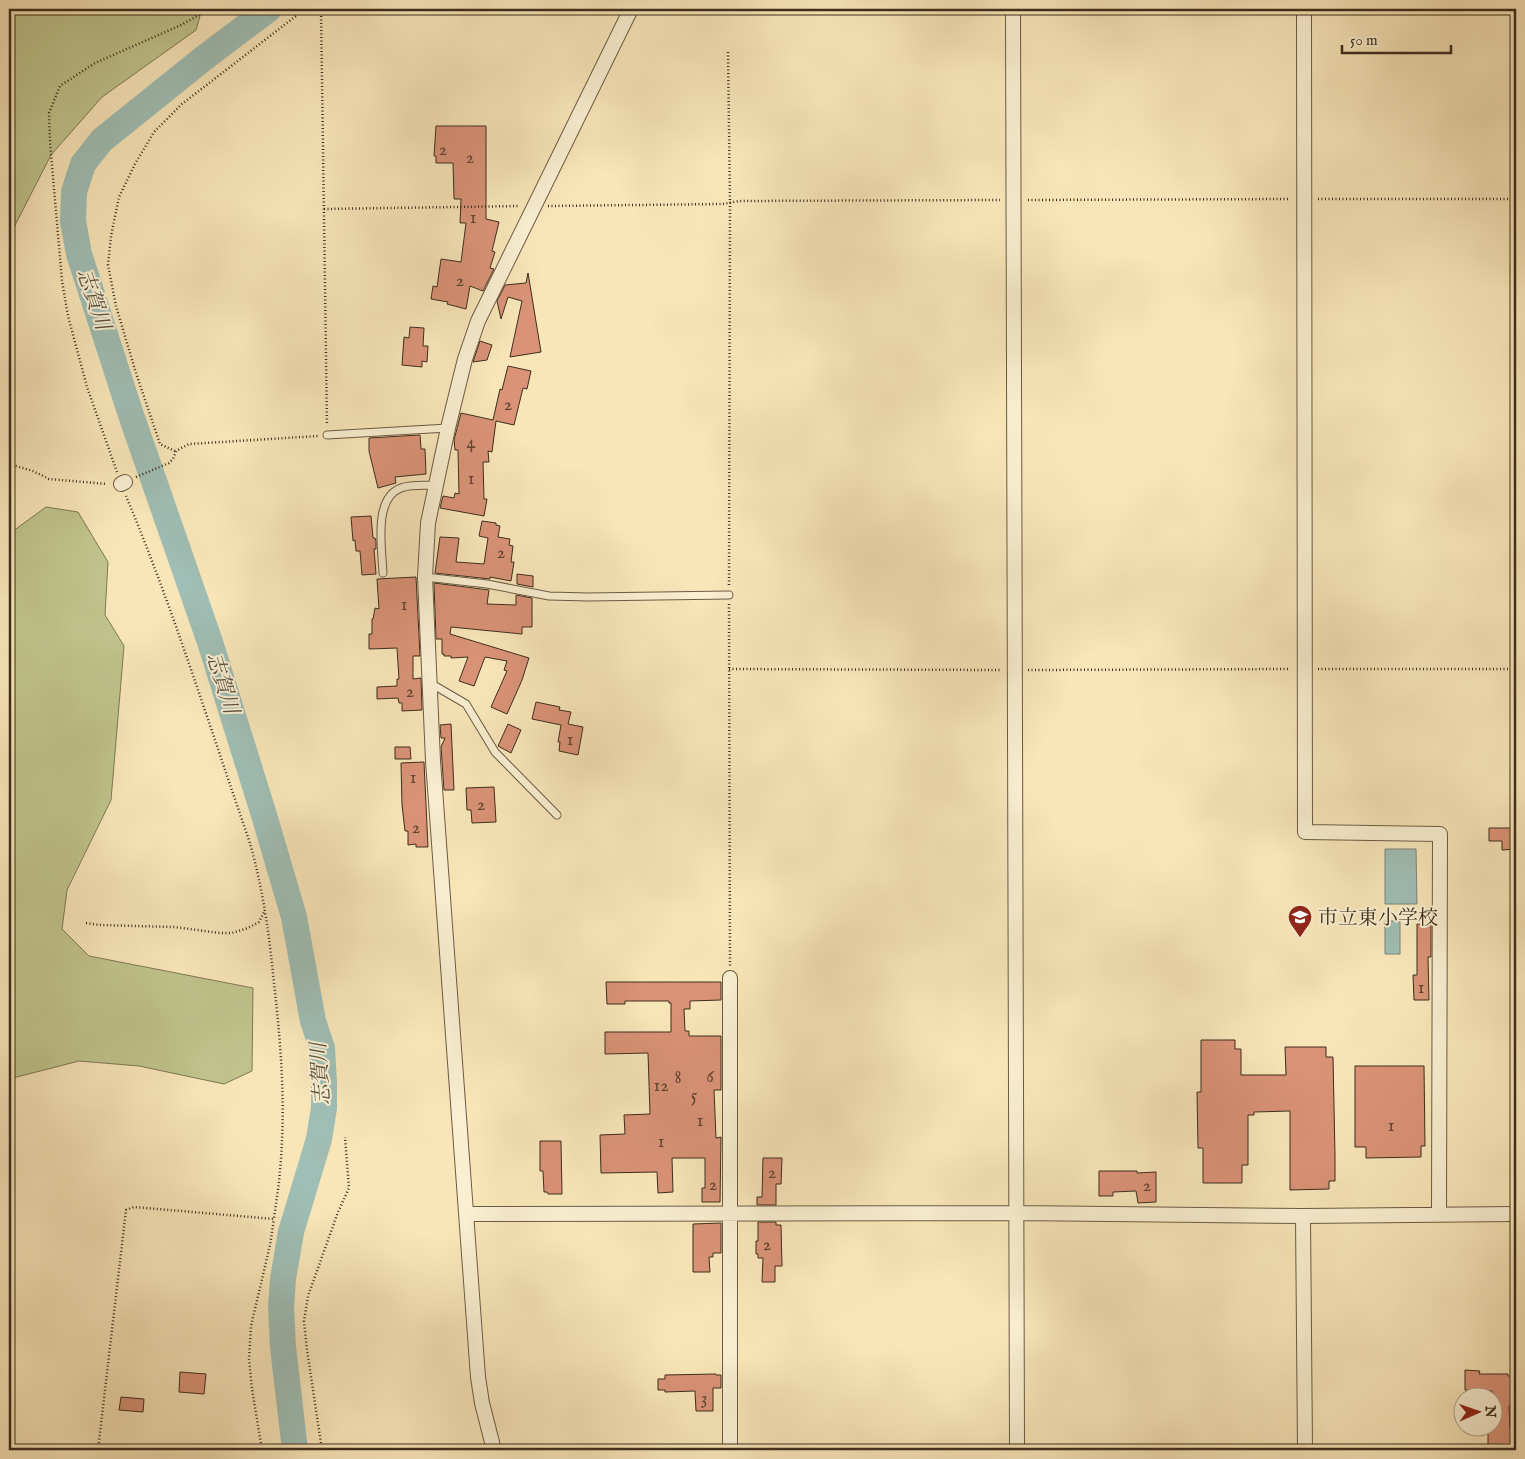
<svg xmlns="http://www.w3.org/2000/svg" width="1525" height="1459" font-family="'IM FELL English','Noto Serif JP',serif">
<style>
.green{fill:#c0c48c;stroke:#7e7854}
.water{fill:#9fbeb5;stroke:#788478}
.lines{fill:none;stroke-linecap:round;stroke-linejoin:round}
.river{stroke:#9fbeb5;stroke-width:26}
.building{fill:#da9377;stroke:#3d2d1c}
.service-casing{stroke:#6c5b43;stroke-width:9}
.minor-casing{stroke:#6c5b43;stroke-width:16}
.path{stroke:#3d2d1c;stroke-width:2.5;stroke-dasharray:1 2.5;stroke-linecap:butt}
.service{stroke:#faefd2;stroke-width:7}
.minor{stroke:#faefd2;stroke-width:14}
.labels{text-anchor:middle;stroke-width:4;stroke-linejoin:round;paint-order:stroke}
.number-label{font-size:18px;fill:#644633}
.poi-label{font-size:20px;fill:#3d2d1c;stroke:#faefd2;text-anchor:start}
.water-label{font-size:21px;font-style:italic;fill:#565142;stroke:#faefd2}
</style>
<rect width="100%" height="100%" fill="#f8e6b9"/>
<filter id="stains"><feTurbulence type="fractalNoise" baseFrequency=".004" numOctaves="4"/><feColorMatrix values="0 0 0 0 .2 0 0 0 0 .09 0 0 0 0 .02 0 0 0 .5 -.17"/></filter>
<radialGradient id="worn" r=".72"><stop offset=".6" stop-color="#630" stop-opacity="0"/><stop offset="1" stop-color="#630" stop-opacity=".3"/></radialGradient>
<path class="green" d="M9 9H202L196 30 102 97 51 155 9 237Z
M46 507 78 512 108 562 105 615 124 646 111 800 67 890 62 929 89 956 253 988 252 1071 224 1084 139 1066 79 1061 9 1079V534Z"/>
<path class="water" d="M1385 849H1416L1417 904H1385Z
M1385 921H1400V954H1385Z"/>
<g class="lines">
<path class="river" d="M269 9 204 58 102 140 83 164 74 192 73 221 79 254 131 415 210 642 264 815 294 917 313 1021 322 1048 324 1082V1108L319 1139 291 1232 283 1279 281 1307 283 1347 295 1450"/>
</g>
<path class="building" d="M436 126H486V219L499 222 492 251 495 252 490 268 494 269 483 291 470 286 466 309 447 304 448 302 431 299 433 286 437 287 441 259 461 262 466 223H460L461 199H454L453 163H436V156H434Z
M528 273 541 352 510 357 522 301 508 297 501 319 497 301 505 285 526 283Z
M410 327 424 328 423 346H428L427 362 422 361V367L402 365 404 337 409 338Z
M480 341 492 345 487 360 473 362Z
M508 366 531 371 527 389 523 388 514 425 496 421 492 452 488 451 489 462H483L484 499H487L484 516 440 508 443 496 454 498 455 493 459 494 458 450H455L454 440 461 413 493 420 500 389 502 390Z
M420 435 421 449H425L426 474 395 477 396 483 378 488 369 451V438Z
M371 516 373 538H375L376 541V549H374L376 574 362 575 360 551H356L355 540 353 541 351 517Z
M482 521 496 523V525L500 526 498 537 510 539 509 545 513 546 511 562H514L511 581 490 577V579L435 573 440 537 459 538 456 562 484 564 488 538 479 536Z
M517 574 533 576V587L517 584Z
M416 577 420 656H413V679L421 678 422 710 402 711V703H399L398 698 377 699V687L397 686V679H399L397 648 369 649V634H372V619H373L375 608 379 609 377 579Z
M434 583 489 590 487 604 516 605V595L532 598V627H522V634L451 627 450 634 529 658 522 680 507 714 491 707 507 671 504 670 507 661 485 657 474 686 459 681 468 657 451 658V656H444V654H442V639H436Z
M536 702 560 707 559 710 571 712 568 724 583 727 578 755 559 751 560 742H558L561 725 532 719Z
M451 724 454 790H444L441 747 445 738H441L440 725Z
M508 724 521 730 511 753 498 746Z
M395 747H410L411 759H395Z
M424 762 428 847H416V844L408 845V831H405L402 805 401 763Z
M494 787 496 822 472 823 471 810H467L466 788Z
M1489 828H1516V849L1502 850V841H1489Z
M1417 924H1431V957H1428L1429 1000H1414L1413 975H1417Z
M606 982H721V1000L690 1001V1009H684L685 1031H689V1036H721V1090H714L716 1138 721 1137 720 1202H702V1188H705V1158H672L673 1192 658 1193 657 1172 601 1173 600 1135 625 1134 624 1115 650 1114 648 1053 605 1054V1032H671V1003H669V1001H625V1004H607Z
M1201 1040H1235V1049H1241V1075H1286L1285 1047H1326V1057H1333L1335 1156V1181H1329V1189L1290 1190V1111L1254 1112V1115H1248V1165H1242V1183H1203V1148H1198L1197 1092H1201Z
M1355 1066H1424L1425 1146H1421V1157L1366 1158V1147H1355Z
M540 1141H561L562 1194H548L547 1192H544L543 1171H540Z
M763 1158H782L781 1184H776V1205H757V1197H762Z
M1099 1171H1137V1173L1156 1172V1202L1138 1203 1136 1191 1113 1192V1196H1099Z
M758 1222H776V1225H781L782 1266H775V1282H762L763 1258H758V1254H756V1241H758Z
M721 1223V1253H713V1257H709L710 1272H693V1224Z
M1465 1370 1480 1371 1479 1374H1508V1376H1512V1406H1509L1510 1428H1516V1450H1488V1426H1492V1391L1465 1390Z
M180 1372 206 1374 204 1394 179 1392Z
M716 1374V1375H721V1388H713V1411H696L695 1391 665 1392V1390H658V1379H665V1375Z
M121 1397 144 1399 143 1412 119 1410Z"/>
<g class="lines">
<defs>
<path id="service" d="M327 435 448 428
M383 573C382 549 373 498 401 488 412 484 425 486 436 485
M425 577 487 584 549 596 588 597 729 595
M430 683 466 704 495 752 557 815"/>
<path id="minor" d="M1013 9 1017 1450
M1304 9 1305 832 1440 834 1439 1214
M121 484 125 482
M730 978V1450
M467 1214 1016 1213 1303 1216 1516 1214
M1303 1216 1305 1450
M494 1450 482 1403 478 1377 433 761 425 577 428 523 448 428 465 359 478 321 631 9"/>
</defs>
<use href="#service" class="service-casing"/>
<use href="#minor" class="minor-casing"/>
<path class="path" d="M321 9 327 425
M728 52 730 203 729 586
M1318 199H1516
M1028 200 1290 199
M548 206 723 204 739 201 1000 200
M324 209 518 206
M175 451 160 444 136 373 116 306 108 265 111 236 119 197 135 164 154 132 182 104 305 9
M9 464 33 471 49 479 107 484
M117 472 87 387 68 316 62 281 50 142 49 113 60 86 95 63 179 26 210 9
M136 477 169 463 173 459 176 451 189 444 318 436
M729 604 730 966
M729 669 1000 670
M1318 669H1516
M1028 670 1290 669
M86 923 99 925 174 927 220 933H232L248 928 259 922 265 910
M98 1450 126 1210 134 1207 274 1219C276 1202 279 1186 280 1170 286 1107 281 1045 274 983 269 933 263 888 249 840 209 725 173 608 126 496
M262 1450 252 1389 249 1359 251 1326 270 1245 274 1219
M322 1450 307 1350 304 1321 308 1296 338 1212 349 1188 345 1137"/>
<use href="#service" class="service"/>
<use href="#minor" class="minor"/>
</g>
<defs>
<symbol id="school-pin" viewBox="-11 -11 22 30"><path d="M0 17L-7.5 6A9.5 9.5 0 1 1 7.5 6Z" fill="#8f2418" stroke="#faefd2"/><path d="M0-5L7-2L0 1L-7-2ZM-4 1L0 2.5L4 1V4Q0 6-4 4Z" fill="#fff"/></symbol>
</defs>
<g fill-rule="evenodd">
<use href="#school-pin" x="1286" y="903" width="28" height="38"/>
</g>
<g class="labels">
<g class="number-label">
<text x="443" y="155">2</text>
<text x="470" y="163">2</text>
<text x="473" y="223">1</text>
<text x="460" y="286">2</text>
<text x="508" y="410">2</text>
<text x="471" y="448">4</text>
<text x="471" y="484">1</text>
<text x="501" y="558">2</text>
<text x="404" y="610">1</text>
<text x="410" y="697">2</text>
<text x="570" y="745">1</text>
<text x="413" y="783">1</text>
<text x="481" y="810">2</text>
<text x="416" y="833">2</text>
<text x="1421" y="993">1</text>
<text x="710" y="1082">6</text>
<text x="678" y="1083">8</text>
<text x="661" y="1091">12</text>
<text x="694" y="1101">5</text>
<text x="700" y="1126">1</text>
<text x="1391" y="1131">1</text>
<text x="661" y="1147">1</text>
<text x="772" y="1178">2</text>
<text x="713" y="1190">2</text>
<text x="1147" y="1191">2</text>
<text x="767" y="1250">2</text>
<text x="704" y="1404">3</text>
</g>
<g class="poi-label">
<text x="1318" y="924">市立東小学校</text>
</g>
<g class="water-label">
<text transform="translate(94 299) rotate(71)" y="7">志賀川</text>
<text transform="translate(223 683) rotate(73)" y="7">志賀川</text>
<text transform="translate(320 1074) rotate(-94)" y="7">志賀川</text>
</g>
</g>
<rect width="1525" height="1459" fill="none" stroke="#f8e6b9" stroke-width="30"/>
<rect x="10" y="10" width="1505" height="1439" fill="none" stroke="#3d2d1c" stroke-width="2.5"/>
<rect x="15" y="15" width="1495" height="1429" fill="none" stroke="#3d2d1c"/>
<g transform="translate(1478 1412) rotate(88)"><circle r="24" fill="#faefd2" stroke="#aea189"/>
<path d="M0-4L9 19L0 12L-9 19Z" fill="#8f2418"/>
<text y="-8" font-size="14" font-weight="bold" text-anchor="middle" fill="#3d2d1c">N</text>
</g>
<path d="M1342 45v8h109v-8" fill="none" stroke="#3d2d1c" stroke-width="2.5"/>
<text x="1350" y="45" font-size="15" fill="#3d2d1c" stroke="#faefd2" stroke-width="4" paint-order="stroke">50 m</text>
<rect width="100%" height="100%" filter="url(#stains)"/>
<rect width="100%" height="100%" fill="url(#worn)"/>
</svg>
